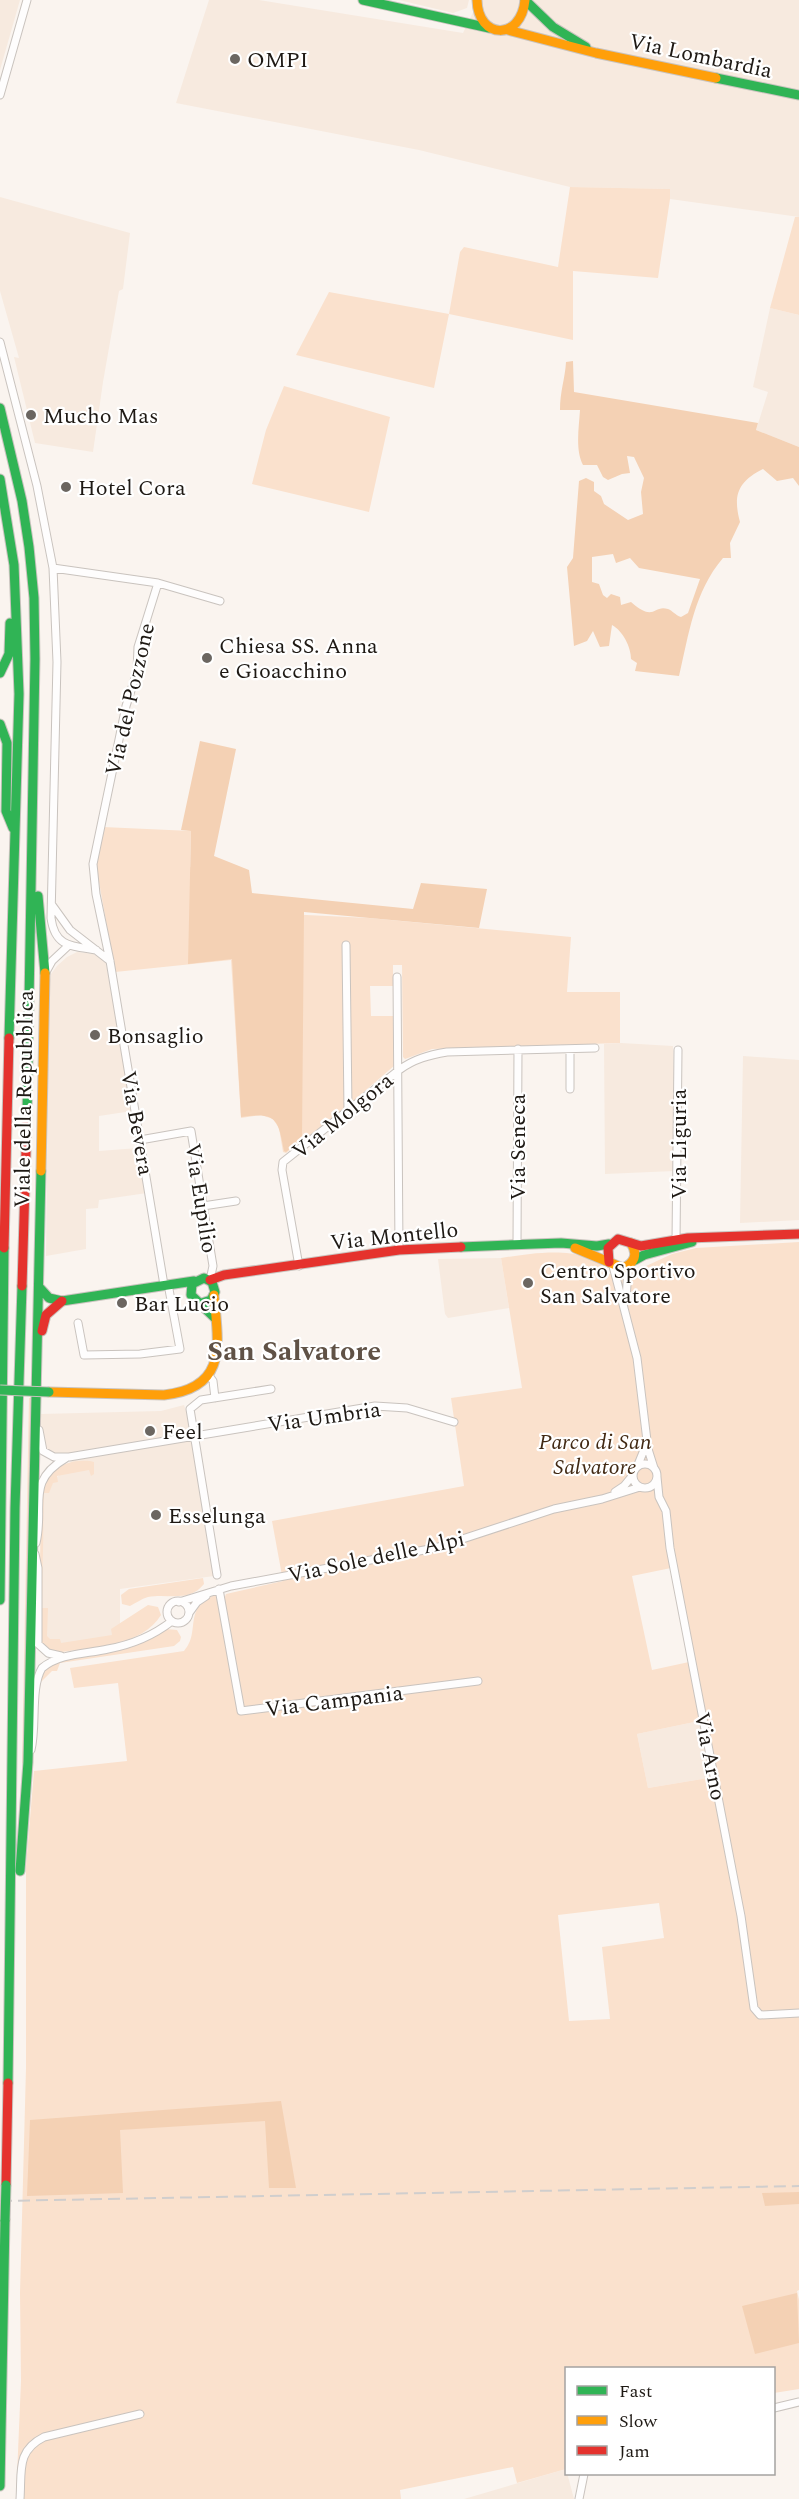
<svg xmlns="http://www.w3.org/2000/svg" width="799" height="2499" font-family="Spectral,serif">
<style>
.built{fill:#f7eadf}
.green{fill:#fae1cd;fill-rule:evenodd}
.forest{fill:#f4d1b4;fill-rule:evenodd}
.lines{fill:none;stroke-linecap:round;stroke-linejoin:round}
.street-casing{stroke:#c9c3be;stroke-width:9}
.fast-casing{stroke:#c9c3be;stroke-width:11}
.slow-casing{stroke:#c9c3be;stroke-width:11}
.jam-casing{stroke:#c9c3be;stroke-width:11}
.street{stroke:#fefdfd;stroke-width:7}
.fast{stroke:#30b455;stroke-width:9}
.slow{stroke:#ff9f0a;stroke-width:9}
.jam{stroke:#e5322d;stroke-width:9}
.rail{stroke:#d0cecd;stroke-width:2;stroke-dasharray:12 6;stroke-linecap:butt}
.fast-bridge-casing{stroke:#c9c3be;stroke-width:11;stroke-linecap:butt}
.fast-bridge{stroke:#30b455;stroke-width:9}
.poi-dot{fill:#6b6661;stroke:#fff;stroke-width:2}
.labels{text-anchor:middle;stroke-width:4.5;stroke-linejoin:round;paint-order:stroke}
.street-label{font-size:22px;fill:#1e1914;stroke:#fff}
.poi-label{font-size:22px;fill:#1e1914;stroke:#fff;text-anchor:start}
.park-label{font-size:22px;font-style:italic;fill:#412913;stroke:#fff}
.district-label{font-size:28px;font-weight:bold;fill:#605246;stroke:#fff}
</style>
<rect width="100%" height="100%" fill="#faf4ef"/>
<path class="built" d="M0 0H20L0 70Z
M209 0H259L463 33 479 0H799V217L670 199 669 189 570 187 419 150 176 103Z
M399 0H469L467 8 453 13Z
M0 197 130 233 123 289 119 291 103 382 93 452 35 443 14 357 19 358 0 291Z
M770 308 799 315V447L756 430 768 392 753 387Z
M77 952 94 954 106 963 132 1111 99 1116V1151L138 1148 147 1193 99 1200 98 1208 86 1209V1249L46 1256 49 985 51 974 57 966 67 957Z
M621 1043 673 1046 674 1171 605 1174 604 1044Z
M743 1056 799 1060V1220L740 1223Z
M501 1258 509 1308 448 1318 445 1314 438 1259Z
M184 1405 187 1414 214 1576 120 1589V1626L113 1636 48 1646 41 1634 44 1489 71 1464 69 1455H54L49 1453 43 1445 40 1414 161 1411Z
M699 1721 710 1774 708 1778 648 1788 637 1734Z
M566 2469 574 2499H464Z"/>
<path class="green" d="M570 187 670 189V199L658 278 573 271V340L449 314 434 388 296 355 329 292 449 314 460 252 464 247 558 267Z
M795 217H799V315L770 308Z
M284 386 390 417 369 512 252 484 266 430Z
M103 827 191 831 190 867 242 875 243 912 369 918 571 937 567 992H620V1043L432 1049 405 1059 403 1057 402 965H393V986H370L371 1016H394L395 1065 343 1110 286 1153 283 1152 279 1128 273 1119 261 1115 241 1118 231 960 115 972 96 865Z
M799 1242V2290L797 2291 799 2300V2389L774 2393V2368H566V2469L517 2483 513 2467 400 2490 401 2499H16L21 2381 20 2293 26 2068V1867L34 1771 127 1761 118 1683 74 1688 70 1668 184 1651C202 1631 181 1607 218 1594L232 1644 224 1599 226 1594 283 1581 272 1521 464 1486 451 1398 522 1388 501 1258C532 1253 591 1243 609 1274L631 1273 672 1254 696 1248ZM671 1568 689 1662 652 1670 632 1576ZM699 1721 710 1774 708 1778 648 1788 637 1734ZM659 1903 664 1938 602 1947 610 2019 569 2021 558 1915Z
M29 1398H34L25 1764 22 1763Z
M90 1461 94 1462V1474L91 1476 89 1470 57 1476 58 1482 53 1483 49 1493H44L42 1608H48L47 1636 50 1639H60L61 1643 112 1635 111 1629 148 1605 158 1607 161 1615C142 1646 95 1647 62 1652 49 1651 41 1647 39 1633L41 1497C47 1470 63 1459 90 1461Z
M203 1578 204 1584C189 1603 168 1593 148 1597 141 1599 136 1603 130 1606L122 1604 121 1595 129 1589Z
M165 1629 177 1630 181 1637 180 1641 174 1646 60 1663 57 1671H52L40 1683 43 1671 50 1665 65 1660 132 1647Z"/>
<path class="forest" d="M573 361 574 392 758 423 756 430 799 447V486L793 478 777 481 763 469C737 482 733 496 740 522L730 543 731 558H723C694 592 689 634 679 676L635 671 637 663 631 659C631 647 623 631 612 625L609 646 600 647 593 631 587 641 574 646 567 567 573 558 579 481 586 478 594 482V491L601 496 604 504 628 520 643 514 641 492 644 478 634 457 627 456 630 473 622 474 608 480 603 477 597 465H583C575 450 579 427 580 410H560C560 391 565 379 566 362ZM613 554 616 563 630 558 639 568 700 579 688 613 681 617C675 615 673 611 668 609 653 604 655 623 631 602L621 605 620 597 611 594 607 598 603 595 599 584 592 582V557Z
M200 741 236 749 214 856 249 870 252 893 413 909 421 883 487 889 479 928 304 912 302 1139 286 1152 284 1151C278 1118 276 1112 241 1117L232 959 188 964 191 831 181 830Z
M281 2101 296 2188H269L265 2121 120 2130 123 2193 27 2196 30 2120Z
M799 2192V2204L765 2206 762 2193Z
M797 2293 799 2343 755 2354 742 2306Z"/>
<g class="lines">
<defs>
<path id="street" d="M0 95 27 0
M0 342 37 486 53 568
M158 583 138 647 137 672 126 706 93 864 96 894 110 961 164 1285
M52 905 70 930 110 961
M346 945 348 1111
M96 950C71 946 55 947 51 918L57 662 53 568 158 583 220 601
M47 970 52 961 68 946
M397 977 399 1250
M570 1049V1089
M140 1140 191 1131 213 1266 210 1280
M203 1206 236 1201
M676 1241 678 1050
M517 1244 518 1049
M299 1266 282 1170 283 1162 399 1070C414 1059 429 1055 447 1052L595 1048
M613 1266 637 1358 648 1449 654 1468
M626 1301 628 1267
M78 1323 84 1355 140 1354 180 1349 168 1284
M208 1374 213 1381 215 1398
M39 1430 43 1451 54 1457H69L375 1406 407 1408 454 1422
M633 1476a12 12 0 1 1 24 0a12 12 0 1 1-24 0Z
M637 1467 646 1445
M657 1477 659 1497 666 1511 670 1548 741 1916 754 2008 760 2015 799 2013
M615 1492 624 1486 633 1475
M36 1543C45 1505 25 1482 66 1458
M35 1554 38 1568V1644L48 1653 61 1656
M217 1575 190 1409 201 1400 271 1389
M219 1589 241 1711 478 1681
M167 1612a11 11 0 1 1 22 0a11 11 0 1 1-22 0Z
M179 1602 231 1586 435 1548 554 1509 602 1499 640 1487
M189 1613 197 1602 206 1596
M31 1750C37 1726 30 1688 42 1668 60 1653 86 1654 108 1649 130 1645 154 1635 172 1621
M774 2408 799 2402
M20 2499C22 2471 16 2451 44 2437L140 2414
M579 2499 584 2474"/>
<path id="fast" d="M363 0 489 28
M525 0 553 27 586 47
M716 78 799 95
M0 408 22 501 29 547 34 598 35 659 27 1117
M0 479 14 565 19 694 9 1038
M0 673 9 654 10 623
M0 724 7 743 6 811 13 828
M38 896 45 973
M461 1247 561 1243 597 1246 609 1244
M635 1260 644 1255 692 1242
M39 1287 49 1298 62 1301 194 1281
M202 1303 211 1300 215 1292 212 1282 204 1278 192 1284 191 1295 215 1318
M0 1600 4 1248
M28 1762 41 1171
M20 1871 28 1762
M8 2083 15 1508 22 1286
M0 2486 5 2220"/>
<path id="slow" d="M477 0C478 40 521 41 525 0
M508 30 596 53 716 78
M41 1171 45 973
M575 1248 623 1268C635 1263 638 1254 631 1243
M49 1392 164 1395C229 1388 218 1343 214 1295"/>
<path id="jam" d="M4 1248 9 1038
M609 1262 608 1248 618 1239 641 1246 688 1238 799 1234
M210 1280 224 1275 399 1250 461 1247
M22 1286 27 1117
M42 1331 46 1315 62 1301
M6 2185 8 2083"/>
</defs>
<use href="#street" class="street-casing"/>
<use href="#fast" class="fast-casing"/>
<use href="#slow" class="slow-casing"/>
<use href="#jam" class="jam-casing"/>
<use href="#street" class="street"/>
<use href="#fast" class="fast"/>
<use href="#slow" class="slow"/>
<use href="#jam" class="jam"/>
<path class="rail" d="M0 2201 799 2186"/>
<defs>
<path id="fast-bridge" d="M0 1390 49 1392
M5 2220 6 2185"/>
</defs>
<use href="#fast-bridge" class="fast-bridge-casing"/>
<use href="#fast-bridge" class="fast-bridge"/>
</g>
<g class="poi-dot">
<circle cx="235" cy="59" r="6"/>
<circle cx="31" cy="415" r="6"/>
<circle cx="66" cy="487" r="6"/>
<circle cx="207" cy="658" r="6"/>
<circle cx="95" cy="1035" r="6"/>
<circle cx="528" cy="1283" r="6"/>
<circle cx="122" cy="1303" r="6"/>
<circle cx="150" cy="1431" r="6"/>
<circle cx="156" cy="1515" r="6"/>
</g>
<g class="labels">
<g class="street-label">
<text transform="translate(701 55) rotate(12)" y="8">Via Lombardia</text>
<text transform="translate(129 699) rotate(-77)" y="8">Via del Pozzone</text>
<text transform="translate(23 1099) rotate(-89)" y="8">Viale della Repubblica</text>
<text transform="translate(342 1115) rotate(-39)" y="8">Via Molgora</text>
<text transform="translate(138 1123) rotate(80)" y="8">Via Bevera</text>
<text transform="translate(678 1144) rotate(-90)" y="8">Via Liguria</text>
<text transform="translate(517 1147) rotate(-90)" y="8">Via Seneca</text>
<text transform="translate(202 1198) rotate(81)" y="8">Via Eupilio</text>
<text transform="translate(394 1235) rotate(-6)" y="8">Via Montello</text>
<text transform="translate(324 1416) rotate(-8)" y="8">Via Umbria</text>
<text transform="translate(376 1556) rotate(-12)" y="8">Via Sole delle Alpi</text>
<text transform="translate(334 1700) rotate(-7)" y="8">Via Campania</text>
<text transform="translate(711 1756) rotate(79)" y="8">Via Arno</text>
</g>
<g class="poi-label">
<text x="247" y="67">OMPI</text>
<text x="43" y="423">Mucho Mas</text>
<text x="78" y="495">Hotel Cora</text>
<text x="219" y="653">Chiesa SS. Anna<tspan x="219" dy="25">e Gioacchino</tspan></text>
<text x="107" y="1043">Bonsaglio</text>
<text x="540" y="1278">Centro Sportivo<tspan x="540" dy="25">San Salvatore</tspan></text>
<text x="134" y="1311">Bar Lucio</text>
<text x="162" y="1439">Feel</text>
<text x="168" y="1523">Esselunga</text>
</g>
<g class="park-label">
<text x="595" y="1449">Parco di San<tspan x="595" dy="25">Salvatore</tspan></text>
</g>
<g class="district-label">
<text x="294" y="1360">San Salvatore</text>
</g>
</g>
<rect x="565" y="2367" width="210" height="108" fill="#ffffff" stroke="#a5a3a1" stroke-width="1.5"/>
<rect x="577" y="2386" width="30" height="9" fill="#30b455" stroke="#a5a3a1" stroke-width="1.5"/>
<text x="619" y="2397" font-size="18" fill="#1e1914">Fast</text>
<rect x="577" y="2416" width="30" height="9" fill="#ff9f0a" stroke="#a5a3a1" stroke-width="1.5"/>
<text x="619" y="2427" font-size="18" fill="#1e1914">Slow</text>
<rect x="577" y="2446" width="30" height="9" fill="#e5322d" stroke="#a5a3a1" stroke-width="1.5"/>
<text x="619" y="2457" font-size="18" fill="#1e1914">Jam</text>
</svg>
